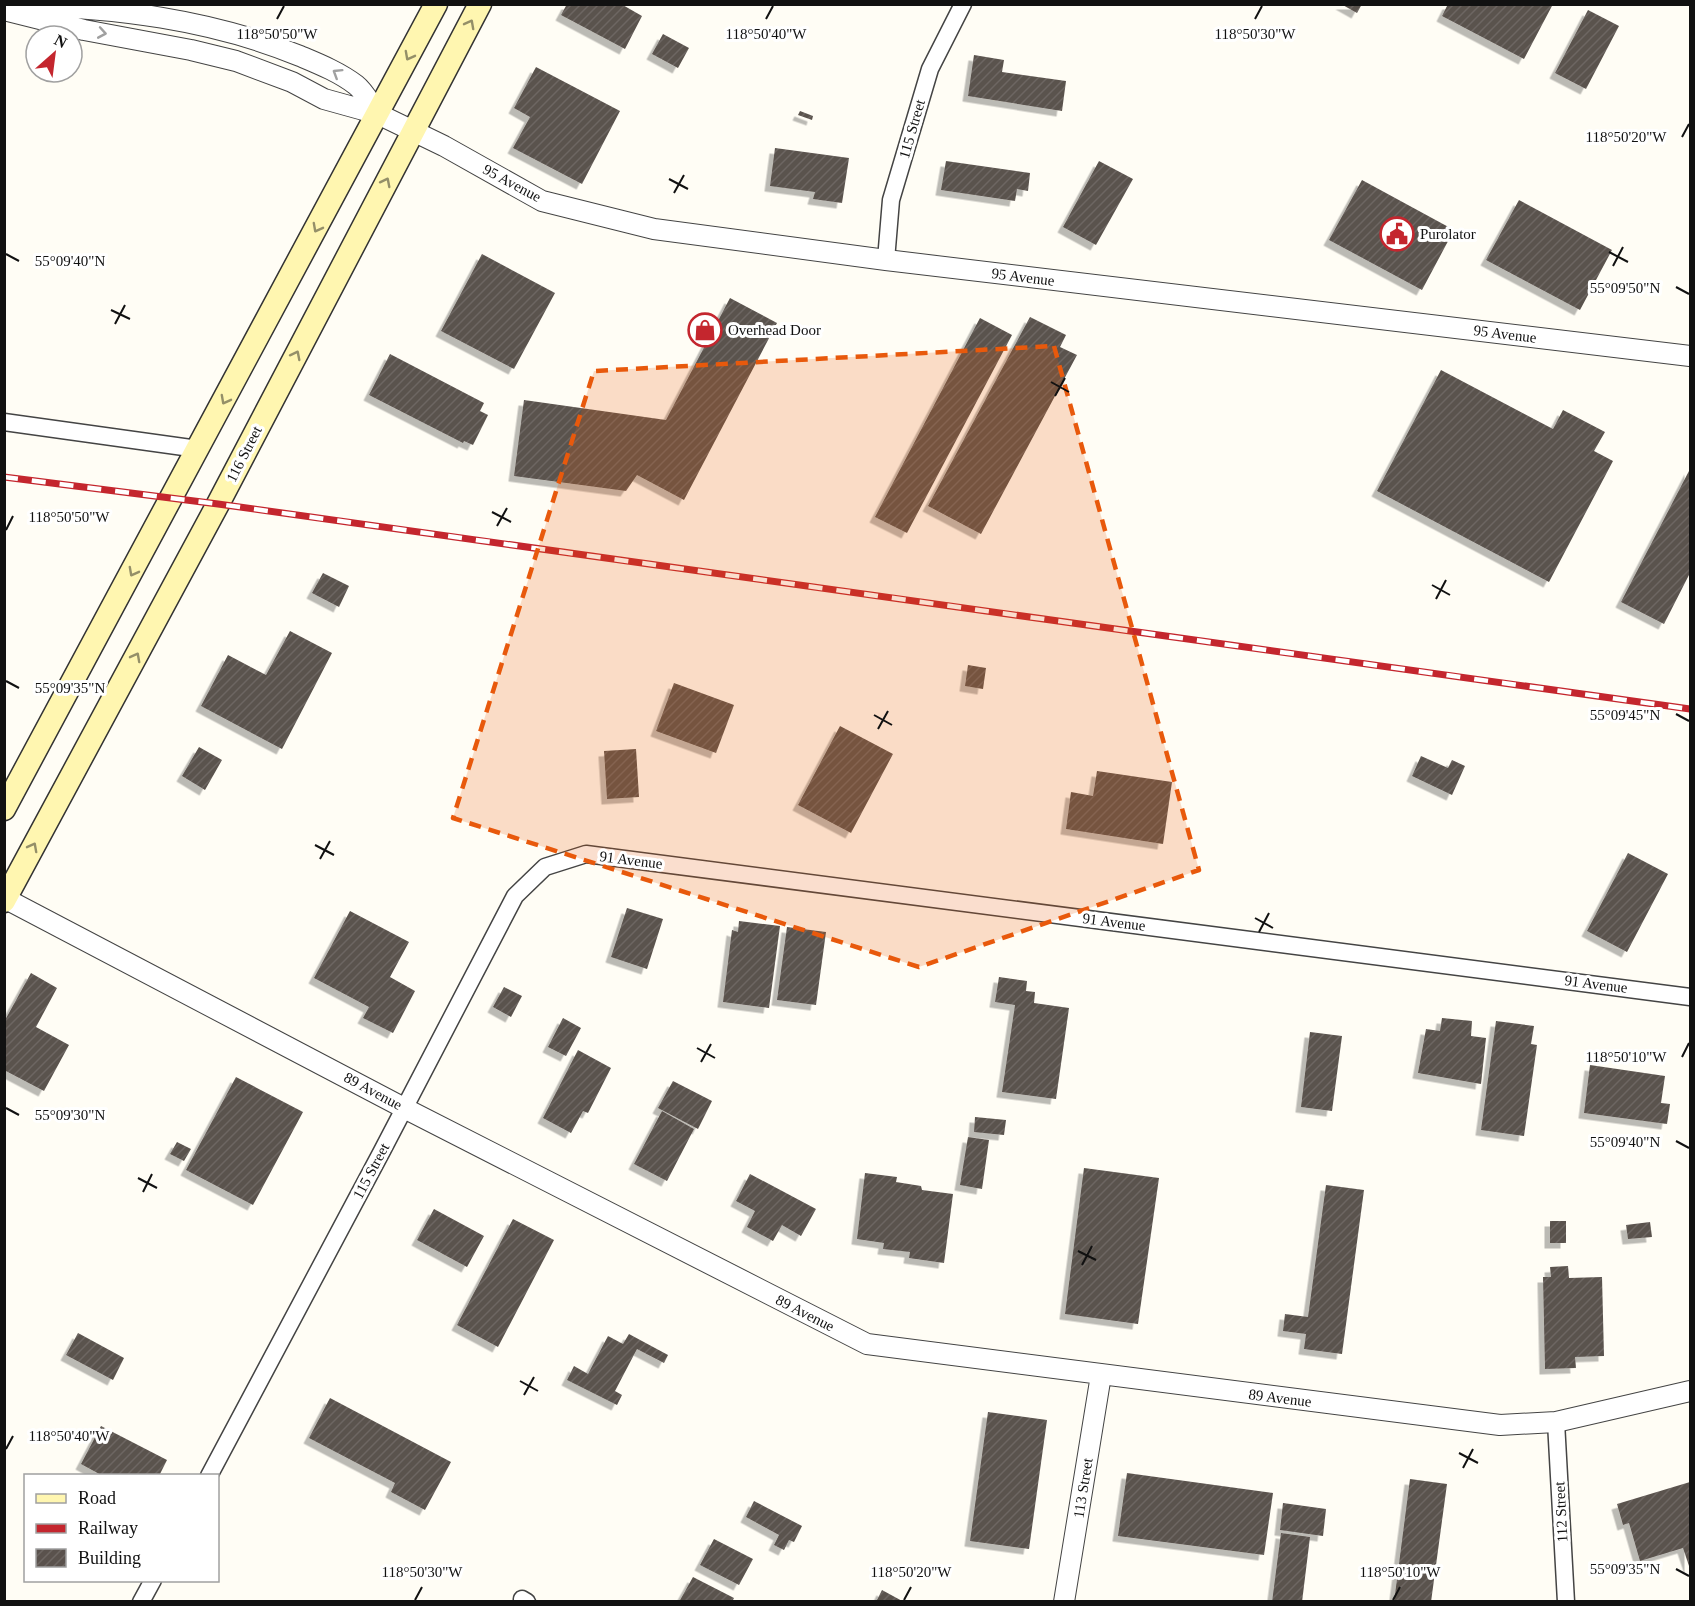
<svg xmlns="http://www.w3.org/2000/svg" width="1695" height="1606" font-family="Georgia,serif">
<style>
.building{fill:url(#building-hatch);filter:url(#shadow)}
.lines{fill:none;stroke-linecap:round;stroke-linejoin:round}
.minor-casing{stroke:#444;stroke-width:19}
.tertiary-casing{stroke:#444;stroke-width:22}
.secondary-casing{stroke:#333;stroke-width:25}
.minor{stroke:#fff;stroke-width:16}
.tertiary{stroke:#fff;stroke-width:20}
.secondary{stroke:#fff6b0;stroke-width:22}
.rail-casing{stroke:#c4262e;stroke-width:7}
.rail{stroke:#fff;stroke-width:4.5;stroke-dasharray:14;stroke-linecap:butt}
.oneway{stroke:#948f68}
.oneway2{stroke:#a0a0a0}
.marked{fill:#e8590c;fill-opacity:0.2;stroke:#e8590c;stroke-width:4.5;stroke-dasharray:12 8;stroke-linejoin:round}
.ticks{fill:none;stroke:#111;stroke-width:2}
.labels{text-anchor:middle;stroke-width:6;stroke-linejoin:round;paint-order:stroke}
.street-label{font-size:15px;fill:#111;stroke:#fff}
.poi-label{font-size:15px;fill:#111;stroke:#fff;text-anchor:start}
.ticks-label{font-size:15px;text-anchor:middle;fill:#111;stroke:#fff;stroke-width:6;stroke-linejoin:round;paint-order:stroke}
</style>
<defs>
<pattern id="building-hatch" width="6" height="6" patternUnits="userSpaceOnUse" patternTransform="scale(1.5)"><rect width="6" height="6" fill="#5a524d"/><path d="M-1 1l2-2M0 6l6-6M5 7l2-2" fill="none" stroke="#6d6662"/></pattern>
<filter id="shadow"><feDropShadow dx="-5.5" dy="5.5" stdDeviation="0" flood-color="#0004"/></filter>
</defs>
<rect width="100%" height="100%" fill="#fffdf5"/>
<path class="building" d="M567 4H621L642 16 625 49 561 15Z
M1341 4H1362L1357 13Z
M1448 4H1553L1524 59 1442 16Z
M1588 10 1619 26 1586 89 1555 73Z
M663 34 689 48 678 68 652 54Z
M974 55 1004 60 1002 72 1066 81 1062 111 968 96Z
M536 67 620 111 582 184 513 148 530 117 514 108Z
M800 111 813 116 812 120 798 115Z
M775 148 849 158 842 203 813 199 815 192 770 186Z
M946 161 1030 173 1028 191 1017 189 1015 201 941 190Z
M1099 161 1133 179 1096 245 1063 227Z
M1362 180 1454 230 1422 290 1329 240Z
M1519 200 1612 250 1580 310 1486 260Z
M482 254 555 293 514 369 441 331Z
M730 298 777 323 684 500 637 475 626 491 514 476 524 400 666 420Z
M1030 317 1066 335 1060 347 1077 355 981 534 928 506Z
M980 318 1012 335 907 533 875 517Z
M390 354 484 403 480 411 488 415 473 445 464 441 463 443 369 395Z
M1441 370 1553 429 1563 410 1605 432 1594 451 1613 461 1549 582 1377 491Z
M1690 469V573L1664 624 1621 602Z
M323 573 349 586 339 607 312 593Z
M290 631 332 653 282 749 201 706 228 655 266 675Z
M968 665 986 668 983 689 965 686Z
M674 683 734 705 716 753 656 731Z
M840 726 893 754 851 833 798 805Z
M199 747 222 760 205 790 182 776Z
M636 749 639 797 607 799 604 751Z
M1421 756 1448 768 1452 760 1465 766 1452 795 1412 776Z
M1097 771 1172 782 1163 844 1066 829 1071 792 1093 796Z
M1628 853 1668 874 1627 952 1587 931Z
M627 908 663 919 647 969 611 957Z
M350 911 409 942 390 977 415 991 393 1033 363 1018 369 1007 314 978Z
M739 921 780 926 769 1008 723 1002 732 930 738 932Z
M787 927 826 932 816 1005 777 1000Z
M31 973 57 988 36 1027 69 1045 44 1091 4 1070V1022Z
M999 977 1027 981 1026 991 1035 992 1034 1003 1069 1008 1056 1099 1002 1092 1015 1005 995 1002Z
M504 987 522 996 511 1017 493 1007Z
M563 1018 581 1028 566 1056 548 1047Z
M1442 1018 1472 1021 1471 1036 1486 1038 1481 1084 1418 1073 1426 1029 1440 1031Z
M1496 1021 1534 1026 1531 1044 1537 1045 1524 1136 1481 1130Z
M1310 1032 1342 1036 1332 1111 1301 1107Z
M578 1050 611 1068 588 1113 583 1111 571 1133 543 1118Z
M1590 1065 1665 1076 1661 1103 1670 1104 1667 1124 1584 1113Z
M236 1077 303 1112 253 1205 186 1170Z
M673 1081 712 1101 698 1129 658 1108Z
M662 1111 694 1129 667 1181 634 1164Z
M975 1117 1006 1120 1004 1135 974 1132Z
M968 1137 989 1140 982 1189 960 1185Z
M177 1142 191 1149 184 1161 170 1154Z
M1084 1168 1159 1178 1138 1324 1065 1314Z
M865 1173 897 1177 896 1182 921 1186 922 1190 953 1194 944 1263 909 1258 910 1252 883 1249 884 1243 857 1239Z
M750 1174 816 1209 801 1236 782 1225 773 1241 747 1227 755 1211 736 1201Z
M1326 1185 1364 1190 1342 1354 1304 1349 1306 1334 1283 1331 1285 1314 1308 1317Z
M434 1209 484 1236 467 1267 417 1240Z
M513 1219 554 1240 498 1347 457 1325Z
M1550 1221H1566V1243H1550Z
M1650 1222 1652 1237 1628 1239 1626 1225Z
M1568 1266 1569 1278 1602 1277 1604 1356 1575 1357 1576 1368 1545 1369 1543 1277H1551L1550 1267Z
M78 1333 124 1358 113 1380 66 1355Z
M629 1334 668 1355 664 1363 637 1349 615 1391 622 1395 617 1405 567 1380 574 1366 588 1374 608 1336 623 1344Z
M330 1398 451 1462 425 1510 391 1492 395 1483 309 1438Z
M988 1412 1047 1420 1029 1549 970 1541Z
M101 1426 167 1460 159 1476H103L81 1464Z
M1127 1473 1273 1493 1264 1555 1118 1536Z
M1410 1479 1447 1484 1431 1602H1394Z
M1690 1482V1569L1683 1548 1640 1561 1629 1523 1623 1525 1617 1504Z
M754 1501 802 1526 794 1542 789 1540 784 1550 774 1545 779 1535 746 1517Z
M1283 1503 1326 1509 1323 1536 1280 1530Z
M1281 1533 1310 1537 1302 1602H1272Z
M714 1539 753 1559 739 1585 700 1565Z
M693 1577 734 1598 732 1602H679Z
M882 1590 904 1602H876Z"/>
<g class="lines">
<defs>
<path id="minor" d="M886 260 891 200 930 69 963 4
M4 422 198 449
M1556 1422 1566 1602
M209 1476 382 1151 515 896 545 867 586 854 1690 997
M522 1599 527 1602
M141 1602 153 1580"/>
<path id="tertiary" d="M19 5C115 8 210 19 300 56 319 64 339 72 356 85 365 92 371 105 378 114
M4 10 84 30 191 50 236 61 292 82 324 99 378 114 444 146 542 201 654 229 886 260 1690 356
M6 899 404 1108 867 1344 1500 1425 1556 1422 1690 1391
M1064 1602 1101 1375"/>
<path id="secondary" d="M4 809 436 4
M4 901 218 504 480 4"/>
</defs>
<use href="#minor" class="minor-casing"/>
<use href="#tertiary" class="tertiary-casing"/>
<use href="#secondary" class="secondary-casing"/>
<use href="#minor" class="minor"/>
<use href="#tertiary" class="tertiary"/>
<use href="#secondary" class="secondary"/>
<defs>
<path id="rail" d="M4 477 218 504 1690 709"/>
</defs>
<use href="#rail" class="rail-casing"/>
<use href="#rail" class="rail"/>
</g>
<defs><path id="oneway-chevron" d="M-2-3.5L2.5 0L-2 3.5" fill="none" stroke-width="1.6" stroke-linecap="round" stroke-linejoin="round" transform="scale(1.5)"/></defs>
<g class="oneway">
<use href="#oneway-chevron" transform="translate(470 24) rotate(-62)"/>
<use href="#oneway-chevron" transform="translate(409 56) rotate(118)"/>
<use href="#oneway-chevron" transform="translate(386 182) rotate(-63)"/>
<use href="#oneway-chevron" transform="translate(317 228) rotate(118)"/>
<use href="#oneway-chevron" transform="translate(296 355) rotate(-63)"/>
<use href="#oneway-chevron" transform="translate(225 400) rotate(118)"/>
<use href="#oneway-chevron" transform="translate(133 572) rotate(118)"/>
<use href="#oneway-chevron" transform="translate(136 657) rotate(-62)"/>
<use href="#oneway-chevron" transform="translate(33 847) rotate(-62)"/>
</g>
<g class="oneway2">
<use href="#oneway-chevron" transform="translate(102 33) rotate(10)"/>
<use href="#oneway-chevron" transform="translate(337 73) rotate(-148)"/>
</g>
<path class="marked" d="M1054 346 1199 870 919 967 453 818 594 371Z"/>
<path class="ticks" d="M277 19 284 6M766 19 773 6M1255 19 1262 6M1682 137 1689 124M669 179 688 189M674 193 684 175M1609 252 1628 262M6 254 19 261M1613 266 1623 247M1676 287 1689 294M111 310 130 319M115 324 125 305M1051 382 1069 392M1055 396 1065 378M492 512 511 522M497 526 507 508M6 530 13 516M1432 585 1450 595M1436 599 1446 580M6 681 19 688M1676 714 1689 721M874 715 892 725M878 729 888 711M315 845 334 855M320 859 330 841M1255 918 1273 928M1259 932 1269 913M697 1048 715 1058M1682 1057 1689 1043M701 1062 711 1044M6 1108 19 1115M1676 1141 1689 1148M138 1178 157 1188M143 1192 152 1174M1078 1251 1096 1260M1082 1265 1092 1246M520 1381 538 1391M524 1395 534 1377M6 1449 13 1436M1459 1453 1478 1463M1463 1468 1473 1449M1676 1569 1689 1576M415 1600 422 1587M904 1600 911 1587M1393 1600 1400 1587"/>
<defs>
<symbol id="civic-ring" viewBox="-11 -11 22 22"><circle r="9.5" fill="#fff" stroke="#c4262e" stroke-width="1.5"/><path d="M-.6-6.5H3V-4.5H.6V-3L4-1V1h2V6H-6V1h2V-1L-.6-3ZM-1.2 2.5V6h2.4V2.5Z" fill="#c4262e"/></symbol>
<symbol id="shop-ring" viewBox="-11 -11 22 22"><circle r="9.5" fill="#fff" stroke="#c4262e" stroke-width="1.5"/><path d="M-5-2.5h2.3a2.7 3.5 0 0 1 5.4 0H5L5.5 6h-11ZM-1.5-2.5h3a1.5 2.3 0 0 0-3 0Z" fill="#c4262e"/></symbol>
</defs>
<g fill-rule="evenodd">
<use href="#civic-ring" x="1378" y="215" width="38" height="38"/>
<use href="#shop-ring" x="686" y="311" width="38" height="38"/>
</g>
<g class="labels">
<g class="street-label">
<text transform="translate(912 129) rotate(-74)" y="5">115 Street</text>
<text transform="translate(512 183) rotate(28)" y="5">95 Avenue</text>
<text transform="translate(1023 277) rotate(7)" y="5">95 Avenue</text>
<text transform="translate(1505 334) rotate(7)" y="5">95 Avenue</text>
<text transform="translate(244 454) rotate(-63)" y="5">116 Street</text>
<text transform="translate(631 860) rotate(7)" y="5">91 Avenue</text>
<text transform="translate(1114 922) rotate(7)" y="5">91 Avenue</text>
<text transform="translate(1596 984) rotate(7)" y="5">91 Avenue</text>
<text transform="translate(373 1091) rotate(28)" y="5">89 Avenue</text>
<text transform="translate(371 1171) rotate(-62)" y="5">115 Street</text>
<text transform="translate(805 1313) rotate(27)" y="5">89 Avenue</text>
<text transform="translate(1280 1398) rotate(7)" y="5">89 Avenue</text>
<text transform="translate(1083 1488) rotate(-81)" y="5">113 Street</text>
<text transform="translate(1561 1512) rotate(-93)" y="5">112 Street</text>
</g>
<g class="poi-label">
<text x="1420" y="239">Purolator</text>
<text x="728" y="335">Overhead Door</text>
</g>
</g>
<g class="ticks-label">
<text x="277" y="39">118°50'50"W</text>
<text x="766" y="39">118°50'40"W</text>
<text x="1255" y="39">118°50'30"W</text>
<text x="1626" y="142">118°50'20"W</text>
<text x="70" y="266">55°09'40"N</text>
<text x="1625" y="293">55°09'50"N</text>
<text x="69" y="522">118°50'50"W</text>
<text x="70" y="693">55°09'35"N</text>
<text x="1625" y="720">55°09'45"N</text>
<text x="1626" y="1062">118°50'10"W</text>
<text x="70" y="1120">55°09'30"N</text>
<text x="1625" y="1147">55°09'40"N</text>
<text x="69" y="1441">118°50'40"W</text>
<text x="1625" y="1574">55°09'35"N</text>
<text x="422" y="1577">118°50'30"W</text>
<text x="911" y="1577">118°50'20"W</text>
<text x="1400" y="1577">118°50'10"W</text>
</g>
<rect width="1695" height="1606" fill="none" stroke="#111111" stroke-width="12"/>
<rect x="24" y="1474" width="195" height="108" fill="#ffffff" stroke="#a0a0a0" stroke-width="1.5"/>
<rect x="36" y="1494" width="30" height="9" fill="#fff6b0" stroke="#a0a0a0" stroke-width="1.5"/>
<text x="78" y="1504" font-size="18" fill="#111111">Road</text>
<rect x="36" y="1524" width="30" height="9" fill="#c4262e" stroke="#a0a0a0" stroke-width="1.5"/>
<text x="78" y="1534" font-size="18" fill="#111111">Railway</text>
<rect x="36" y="1549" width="30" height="18" fill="url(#building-hatch)" stroke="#a0a0a0" stroke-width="1.5"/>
<text x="78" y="1564" font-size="18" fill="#111111">Building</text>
<g transform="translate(54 54) rotate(28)"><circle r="28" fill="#ffffff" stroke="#a0a0a0" stroke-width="1.5"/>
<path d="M0-4.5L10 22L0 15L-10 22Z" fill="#c4262e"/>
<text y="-9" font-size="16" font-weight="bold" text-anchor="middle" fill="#111111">N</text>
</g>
</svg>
